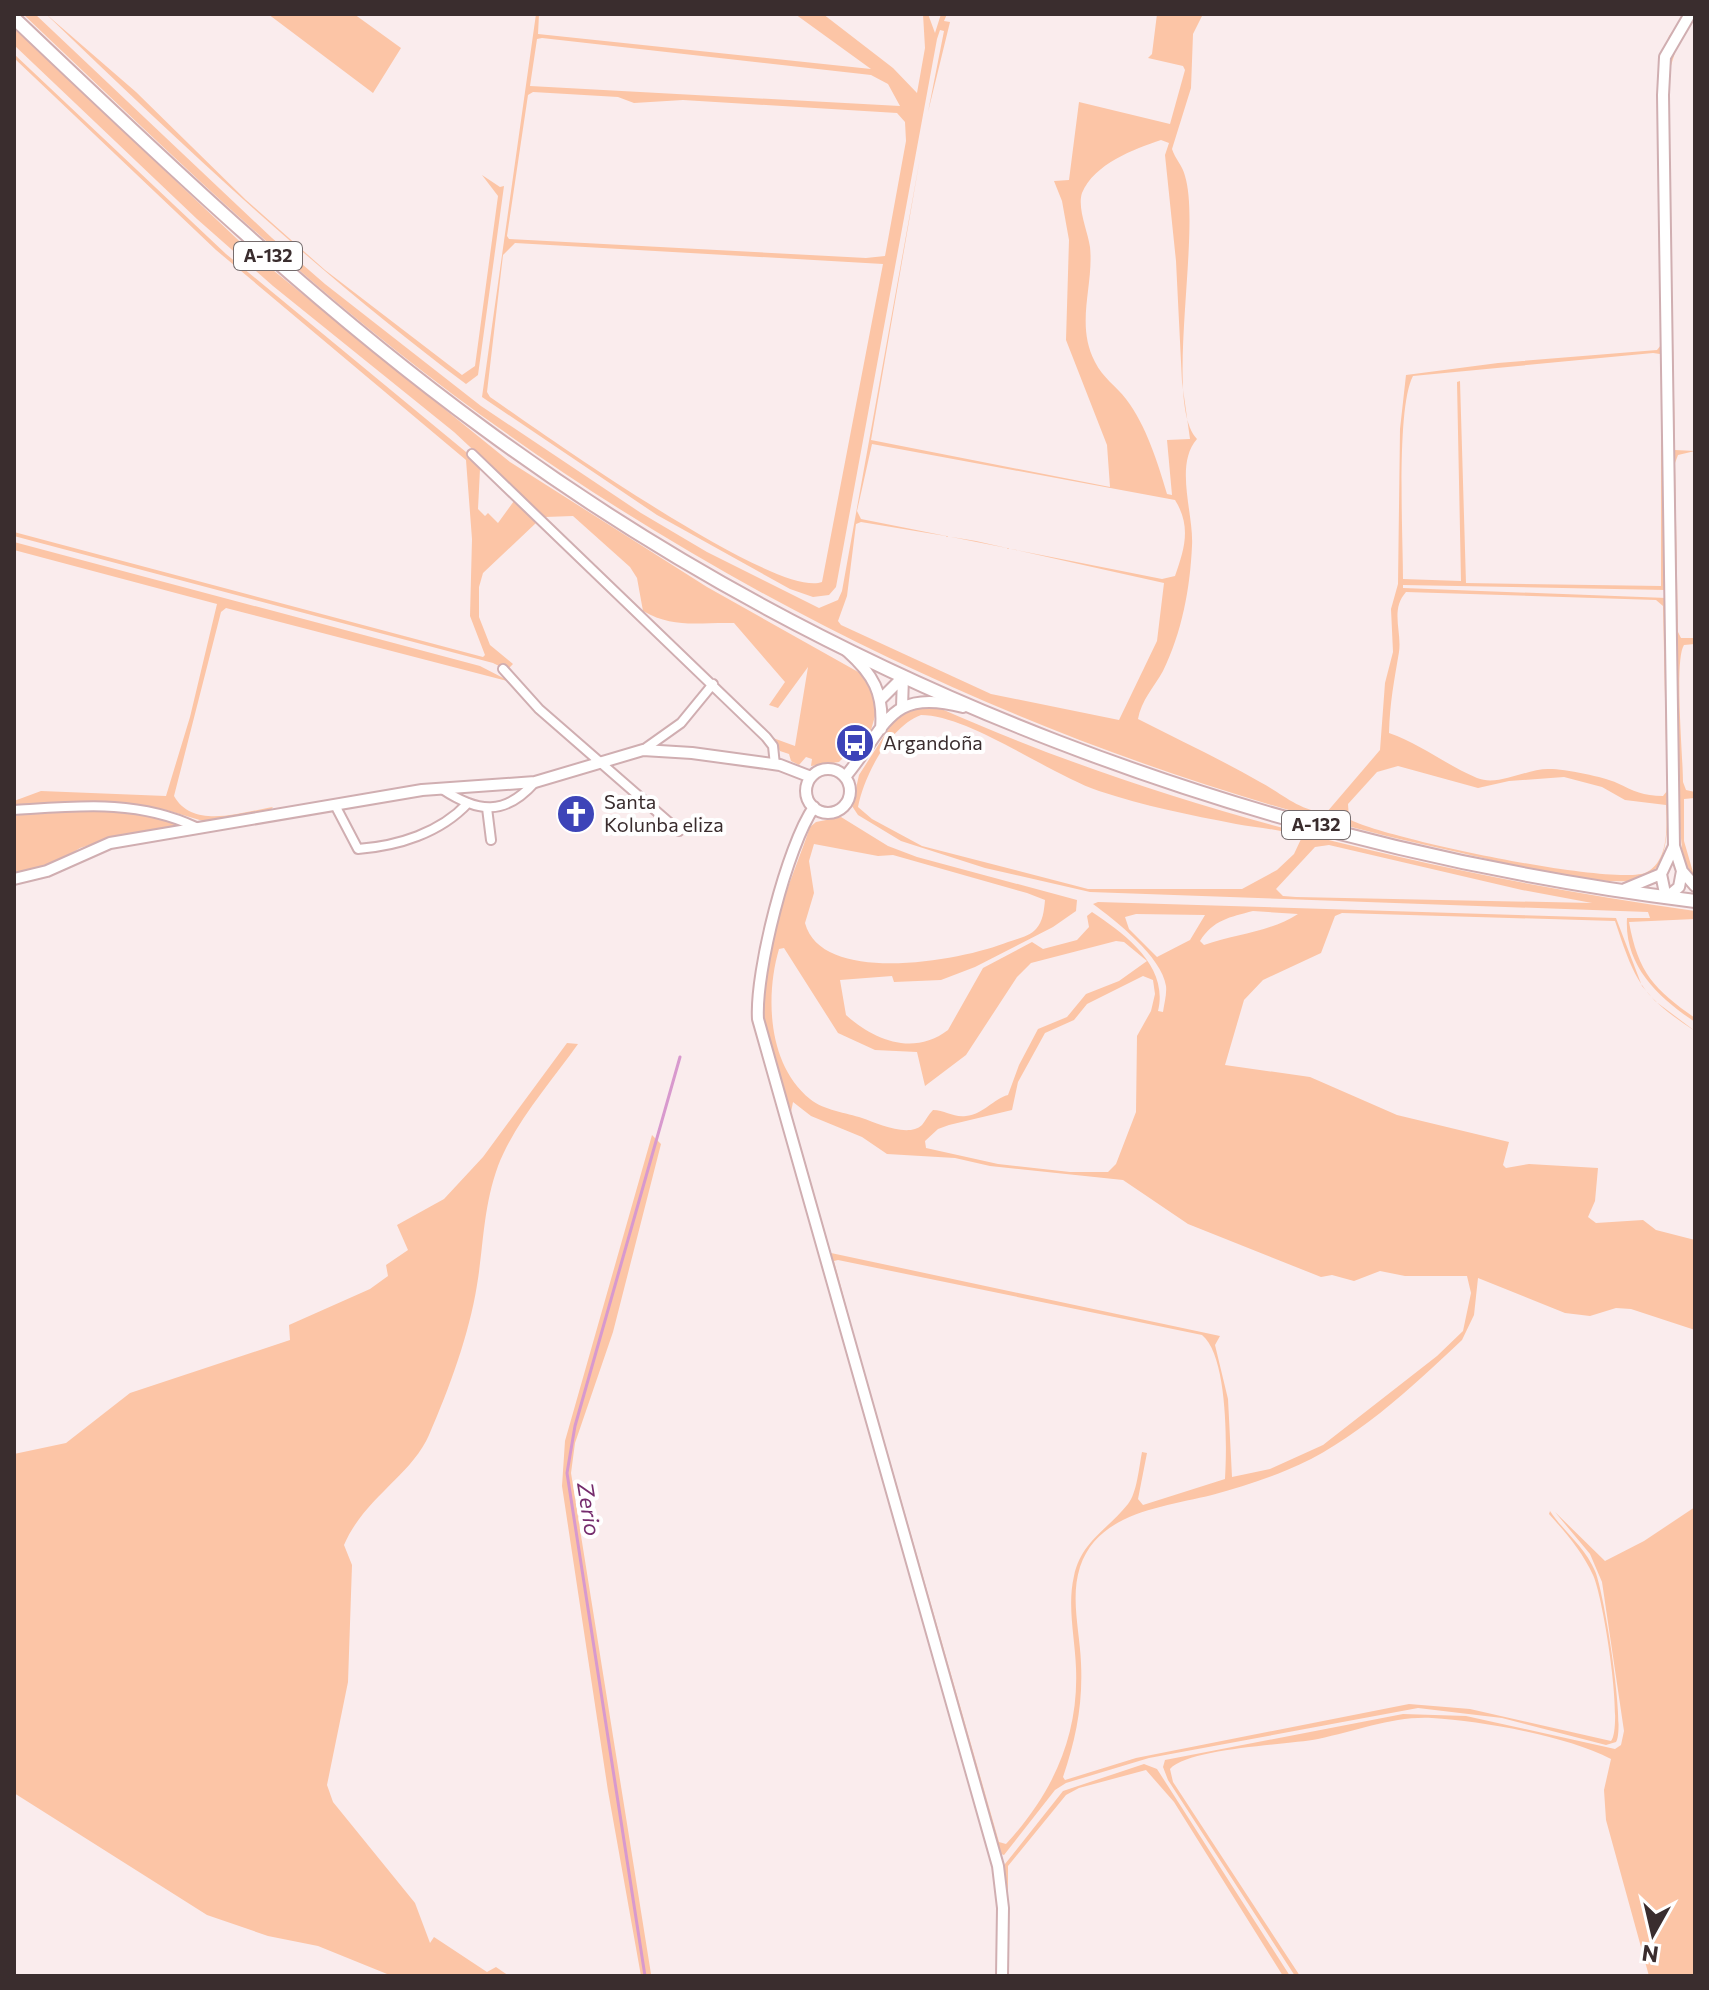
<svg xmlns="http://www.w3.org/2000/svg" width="1709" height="1990" font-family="Commissioner,sans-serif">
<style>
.green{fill:#fcc5a6;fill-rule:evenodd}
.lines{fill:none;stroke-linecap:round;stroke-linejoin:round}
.stream{stroke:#d899ce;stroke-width:3}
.minor-casing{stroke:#d0aeb1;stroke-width:12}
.tertiary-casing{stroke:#d0aeb1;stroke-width:14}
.primary-casing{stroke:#d0aeb1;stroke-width:16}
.minor{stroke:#fff;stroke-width:8}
.tertiary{stroke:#fff;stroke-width:10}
.primary{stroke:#fff;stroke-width:12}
.labels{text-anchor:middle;stroke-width:8;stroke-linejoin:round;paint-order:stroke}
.shield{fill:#fff;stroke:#756c6d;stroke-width:2}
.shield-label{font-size:18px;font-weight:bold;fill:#3a2d2e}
.poi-label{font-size:20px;fill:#3a2d2e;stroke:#fff;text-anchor:start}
.water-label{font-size:22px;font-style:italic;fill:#752c6d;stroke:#fff}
</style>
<rect width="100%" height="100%" fill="#faeced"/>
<path class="green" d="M23 14H35L272 238 325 284 481 406 641 513 707 552 819 608 838 600 842 591 920 158 871 440 1110 487 1107 445 1066 340 1069 240 1062 201 1054 181 1069 180 1079 102 1170 124 1185 70 1183 66 1148 58 1152 54 1157 14H1203L1193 34 1191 88 1172 149C1175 159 1183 166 1185 176 1202 231 1163 404 1197 439 1174 465 1194 514 1192 546 1190 589 1182 632 1163 671 1154 687 1141 701 1138 719 1179 740 1220 759 1260 782 1281 793 1302 813 1327 812L1380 750 1385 683 1393 652 1391 609 1398 584 1400 429 1406 375 1498 363 1657 350 1661 345 1658 66 1669 36 1686 14 1665 50 1666 590 1403 585V588L1667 598C1667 642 1680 842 1657 867 1650 875 1639 881 1629 881 1579 884 1507 863 1457 852 1074 771 701 593 394 349 263 245 144 129 23 14ZM1161 140 1169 143 1165 155 1176 261 1182 382 1190 439 1167 440 1172 495 1167 494C1158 463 1146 425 1126 399 1116 386 1103 378 1095 362 1075 324 1094 286 1090 247 1088 232 1077 208 1082 193 1094 164 1134 149 1161 140ZM1653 353 1660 354 1661 360V586L1466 583 1460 381 1457 382 1461 581 1403 579C1403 536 1396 408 1413 376ZM872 444 1175 500C1192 527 1184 550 1175 576L1162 579 861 519 857 511ZM861 522 976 541 1164 583 1157 641 1119 720 991 694 841 625 838 621 847 596 856 524ZM1406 592 1656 600 1663 606 1667 791 1663 796C1643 796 1634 791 1617 783 1605 777 1564 769 1550 769 1527 768 1499 787 1477 778 1446 765 1421 744 1389 733 1390 701 1394 682 1399 652 1402 631 1390 610 1406 592ZM1398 766 1478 788 1509 781 1564 777 1602 787 1625 800 1666 805C1667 826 1669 860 1647 872 1619 888 1382 838 1349 819L1348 804 1377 772Z
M46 14 136 92 246 200 325 270 462 375 475 366 498 196 482 175 500 187 504 186 478 375 466 384C316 272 181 144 46 14Z
M268 14H354L401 48 373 93Z
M536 14H539L538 34 871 69 795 14H823L893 68 917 93 925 48 923 14H928L935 33 941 14H947L944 21 950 22 928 112 944 31 940 30 937 39 836 587 829 595 813 597 790 589 657 515 482 397ZM542 38 871 75 888 84 900 106 530 86 537 39ZM533 92 618 97 634 103 683 100 897 113 905 122 906 141 885 256 866 258 509 239 507 236 528 95ZM515 243 883 264 822 582C776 600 538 430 490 397L487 392 503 255Z
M1695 14 1679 40 1668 75 1675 450 1695 451 1678 455 1675 463 1678 632 1681 638H1695V644L1684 645C1674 660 1683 757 1683 782L1686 790 1695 792V798L1684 799V841L1695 879 1683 859 1677 797 1667 66 1675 44Z
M14 28 253 254 510 462 707 587 860 673 876 696 877 709 871 730 839 762 811 766 812 759 806 757 799 765 791 761 789 754 780 751 773 738 795 746 808 667 778 708 769 705 785 682 734 623C699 622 674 629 643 611L637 578 630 567 573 516 545 517 454 432 273 286 197 219 14 45Z
M14 54 226 254 466 452 480 469 478 509 485 516 488 513 498 523 514 501 537 522 483 573 479 587V617L490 645 513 664 507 670 493 663 14 536V532L483 657 485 655 470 616 472 539 466 460 216 250 14 58Z
M14 542 480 666 511 682 226 608 221 612 174 796C193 830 242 812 273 807L269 812 203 821 166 810 130 804 14 807V801L41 791 166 796 190 717 217 604 14 550Z
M915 707H937C1173 812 1440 875 1695 911V919L1629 922C1638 973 1655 990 1695 1018V1022C1659 998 1624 966 1627 918H1650L1648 912 1090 892 985 868 901 841 858 815 852 806 859 775 893 722ZM921 715C969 715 1049 774 1099 791 1144 806 1190 815 1236 824 1257 828 1282 829 1302 837L1294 854 1277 870 1242 889H1088L922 846 872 819 858 807C864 776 889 727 921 715ZM1329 845 1522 890 1592 903 1296 897 1283 896 1276 889 1315 847Z
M97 809 141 812 187 824 118 836 80 848 50 867 14 875V813Z
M841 817 888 846 917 857 1077 900 1076 911 1053 927 975 967 941 980 894 982 892 976 840 980 846 1015C875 1041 914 1056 948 1030L983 968 1032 942 1043 949 1077 940 1089 927 1087 916 1092 912C1125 934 1169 966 1158 1011L1163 1012C1164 1004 1167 994 1166 986 1162 957 1115 920 1093 904L1098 902 1616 918 1642 986 1655 1001 1695 1031C1641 996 1635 981 1615 921L1342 913 1335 916 1321 953 1263 980 1244 1000 1225 1065 1310 1077 1397 1115 1509 1142 1503 1165 1506 1168 1529 1164 1598 1168 1595 1201 1588 1217 1596 1223 1643 1220 1656 1230 1695 1240V1330L1631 1309 1616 1308 1590 1316 1565 1313 1478 1278 1474 1315 1462 1340C1412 1387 1352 1444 1287 1470 1263 1480 1237 1488 1212 1495 1164 1507 1098 1512 1080 1567 1070 1598 1080 1632 1081 1663 1083 1704 1076 1739 1063 1777L1065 1780 1136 1758 1409 1704 1470 1709 1611 1741C1624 1725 1603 1596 1593 1575 1582 1551 1566 1533 1549 1514L1550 1511C1564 1532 1585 1547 1595 1571 1604 1591 1626 1729 1616 1742L1606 1745 1502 1718 1418 1708 1149 1758 1066 1783 1055 1790 1004 1855 998 1853 761 1020C757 953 789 889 810 827L816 822ZM814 844 878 856 893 855 1027 893 1045 900C1044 911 1043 921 1036 929 1030 936 1017 939 1008 942 964 960 822 987 805 923L814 893 809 861ZM1253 911 1298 914C1270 932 1236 934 1204 945L1200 941C1213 920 1230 917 1253 911ZM1136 914 1205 915 1190 940 1157 957 1129 929 1125 917ZM1116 941 1124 942 1147 961 1119 981 1086 994 1067 1017 1038 1029 1019 1065 1008 1095C993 1099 984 1114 966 1116 954 1118 945 1110 933 1110 928 1115 926 1120 922 1125 908 1138 877 1123 862 1118 847 1113 823 1110 810 1099 768 1065 765 997 779 949L784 948 838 1033 875 1050 917 1052 925 1086 966 1055 1017 977 1031 963ZM1143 976 1153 980 1155 994 1151 1011 1137 1036 1136 1112 1116 1164 1108 1172H1070L998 1164 926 1148 925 1141 938 1129 949 1125 1012 1110 1018 1082 1045 1033 1074 1020 1087 1004ZM793 1102 811 1116 862 1137 887 1154 955 1158 990 1166 1123 1180 1188 1224 1321 1277 1332 1275 1354 1281 1380 1271 1405 1276H1467L1471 1293 1463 1331 1437 1356 1323 1445 1270 1469 1232 1477 1228 1399 1215 1345 1220 1336 831 1253 791 1112ZM838 1260 1202 1335C1228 1356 1227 1447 1225 1479L1143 1505 1138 1499 1147 1453 1142 1452C1139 1467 1137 1493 1128 1504 1107 1530 1081 1542 1074 1576 1067 1606 1075 1638 1076 1668 1079 1737 1052 1794 1006 1844L999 1842 852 1328 834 1261Z
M567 1043 578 1044C551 1082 515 1122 498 1166 483 1208 484 1243 477 1285 469 1335 449 1389 429 1435 411 1476 364 1498 344 1545L352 1565 348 1682 327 1785 333 1802 415 1903 430 1943 434 1937 487 1972 496 1967 509 1976H392L318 1946 268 1936 207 1915 14 1793V1454L66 1443 130 1393 290 1340 289 1325 370 1289 388 1276 386 1265 408 1250 397 1225 444 1199 483 1157Z
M652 1135 661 1144 613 1332 575 1443 571 1473 651 1974 641 1976 608 1791 562 1486 565 1441Z
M1695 1507V1976H1649L1606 1820 1604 1790 1611 1759C1567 1736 1482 1721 1432 1718 1393 1716 1357 1731 1318 1739 1287 1745 1189 1748 1170 1769L1173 1782 1300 1976H1295L1168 1780 1163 1767 1165 1760 1403 1714 1466 1716 1615 1749 1621 1745 1624 1731 1602 1582 1590 1554 1555 1512 1605 1561 1644 1541Z
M1144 1764 1157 1769 1290 1976H1283L1174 1802 1146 1770 1079 1788 1066 1795 1008 1866V1976H1004L1005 1864 1063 1791Z"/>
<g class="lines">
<path class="stream" d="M645 1976 567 1473 575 1426 680 1057"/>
<defs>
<path id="minor" d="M472 454 766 737 773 746 775 765
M503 669 539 709 679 831
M643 750 681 723 713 684
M442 789C478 813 505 816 535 782
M336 807 358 849C398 846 440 833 468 803
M487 808 491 840
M14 810C77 806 137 799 196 827"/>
<path id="tertiary" d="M1690 14 1665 57 1663 95 1674 846 1682 871 1695 886
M847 651C873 674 884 693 881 729
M880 700 903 677 902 707
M806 791a22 22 0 1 1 44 0a22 22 0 1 1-44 0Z
M845 777C887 727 888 687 963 707
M814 807C787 846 755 972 758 1019L998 1866 1003 1908 1002 1976
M1661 874 1666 898 1679 887 1682 871
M14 879 47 871 110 843 422 790 535 782 643 750 692 753 780 765 811 777
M1625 889 1661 874 1674 846"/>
<path id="primary" d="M14 18C164 161 315 305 483 428 836 689 1260 847 1695 901"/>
</defs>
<use href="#minor" class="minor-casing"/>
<use href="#tertiary" class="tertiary-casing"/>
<use href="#primary" class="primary-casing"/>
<use href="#minor" class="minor"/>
<use href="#tertiary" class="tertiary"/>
<use href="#primary" class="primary"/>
</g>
<defs>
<symbol id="bus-disc" viewBox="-11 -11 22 22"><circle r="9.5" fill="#3d44b8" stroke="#fff"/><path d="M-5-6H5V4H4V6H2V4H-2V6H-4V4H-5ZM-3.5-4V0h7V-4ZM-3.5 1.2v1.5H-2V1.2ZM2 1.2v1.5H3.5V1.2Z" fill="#fff"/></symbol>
<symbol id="church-disc" viewBox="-11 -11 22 22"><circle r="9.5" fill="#3d44b8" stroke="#fff"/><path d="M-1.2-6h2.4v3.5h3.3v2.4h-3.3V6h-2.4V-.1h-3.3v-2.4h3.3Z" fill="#fff"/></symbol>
</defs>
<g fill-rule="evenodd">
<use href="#bus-disc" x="833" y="721" width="44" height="44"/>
<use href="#church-disc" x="554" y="792" width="44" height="44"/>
</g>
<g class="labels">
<g class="shield">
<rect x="234" y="242" width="68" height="28" rx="6"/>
<rect x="1282" y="811" width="68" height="28" rx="6"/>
</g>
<g class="shield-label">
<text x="268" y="262">A-132</text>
<text x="1316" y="831">A-132</text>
</g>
<g class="poi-label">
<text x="883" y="750">Argandoña</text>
<text x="604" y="809">Santa<tspan x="604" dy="23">Kolunba eliza</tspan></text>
</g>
<g class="water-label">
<text transform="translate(589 1509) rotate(81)" y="8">Zerio</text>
</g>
</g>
<rect width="1709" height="1990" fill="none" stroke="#3a2d2e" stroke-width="32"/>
<g transform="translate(1653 1934) rotate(188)" stroke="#ffffff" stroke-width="6" paint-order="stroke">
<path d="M0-6L14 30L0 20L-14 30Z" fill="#3a2d2e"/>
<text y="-12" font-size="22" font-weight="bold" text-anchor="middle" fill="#3a2d2e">N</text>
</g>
</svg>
